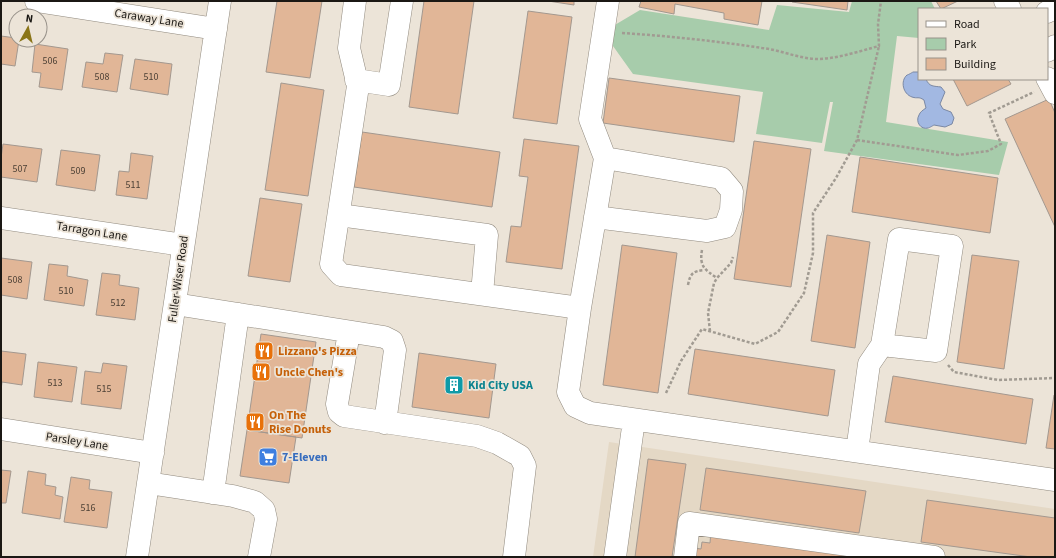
<svg xmlns="http://www.w3.org/2000/svg" width="1056" height="558" font-family="'Source Sans 3',sans-serif">
<style>
.built{fill:#e4d8c5}
.green{fill:#a7ccab}
.water{fill:#a2b8e2;stroke:#7a88a4}
.building{fill:#e1b697;stroke:#a3988f}
.lines{fill:none;stroke-linecap:round;stroke-linejoin:round}
.minor-casing{stroke:#918a7f;stroke-width:23}
.path{stroke:#a19b92;stroke-width:2.5;stroke-dasharray:3 2;stroke-linecap:butt}
.minor{stroke:#fff;stroke-width:22}
.labels{text-anchor:middle;stroke-width:3.5;stroke-linejoin:round;paint-order:stroke}
.number-label{font-size:10px;fill:#4c4035}
.street-label{font-size:12px;fill:#1b1814;stroke:#ece4d8}
.food-label{font-size:12px;font-weight:bold;fill:#c56008;stroke:#ece4d8;text-anchor:start}
.culture-label{font-size:12px;font-weight:bold;fill:#0d838f;stroke:#ece4d8;text-anchor:start}
.shop-label{font-size:12px;font-weight:bold;fill:#366cbe;stroke:#ece4d8;text-anchor:start}
</style>
<rect width="100%" height="100%" fill="#ece4d8"/>
<path class="built" d="M609 442 1055 509V557H593Z"/>
<path class="green" d="M852 1H931L935 9H919V38L897 36 886 122 1008 142 999 175 824 151 833 102H830L822 143 756 134 763 92 633 74 603 32 640 10 769 30 777 5 849 12Z"/>
<path class="water" d="M913 72H919V79H926C929 87 934 86 941 87L945 92 940 104 943 109 951 112 954 118 952 124 945 127 934 125C934 125 929 128 928 128 921 130 915 122 919 115 920 112 923 110 926 108L924 100C918 96 918 99 912 97 903 94 900 81 907 75 908 75 913 72 913 72Z"/>
<path class="building" d="M277 1H322L310 78 266 72Z
M424 1H474L458 114 409 107Z
M548 1H574V5Z
M641 1H762L758 25 724 19V13L675 4 674 14 639 7Z
M793 1H848L847 10 792 2Z
M936 1H958L941 9Z
M528 11 572 17 557 124 513 118Z
M1 36 16 38V40H19L15 66 1 64Z
M35 44 68 49 62 90 39 87 41 73 32 72Z
M105 53 123 55 117 92 82 87 86 62 103 64Z
M135 59 172 64 168 95 130 89Z
M609 78 740 96 734 142 603 123Z
M953 79H1008L1011 84 967 106Z
M281 83 324 90 308 196 265 190Z
M1049 99 1055 113V227L1005 119Z
M362 132 500 152 492 207 354 187Z
M524 139 579 146 562 269 506 262 511 226 521 227 528 177 519 176Z
M754 141 811 149 791 287 734 279Z
M3 144 42 149 37 182 1 177V158Z
M61 150 100 155 95 191 56 185Z
M131 153 153 156 147 199 116 195 119 171 129 172Z
M860 157 998 178 990 233 852 212Z
M260 198 302 204 290 282 248 276Z
M827 235 870 242 855 348 811 341Z
M622 245 677 253 658 393 603 385Z
M972 255 1019 261 1004 369 957 362Z
M1 258 32 262 27 299 1 295Z
M49 264 68 266 67 276 88 280 84 306 44 300Z
M102 273 120 275 119 285 139 288 135 320 96 315Z
M261 334 316 342 302 438 247 430Z
M695 349 835 370 828 416 688 394Z
M1 351 26 354 22 385 2 382 1 390Z
M419 353 496 364 489 418 412 407Z
M38 362 77 367 72 402 34 397Z
M103 363 127 366 121 409 81 404 85 371 101 373Z
M893 376 1033 399 1026 444 885 422Z
M1054 395H1055V449L1046 448Z
M247 430 296 437 289 483 240 476Z
M648 459 686 464 672 557H635Z
M706 468 866 491 859 533 700 510Z
M1 470 11 471 6 503H1Z
M28 471 46 474 45 485 56 487 55 495 63 497 60 519 22 513Z
M71 477 90 480 89 489 112 492 107 528 64 522Z
M927 500 1055 518V557H1031L921 542Z
M711 531 857 557H693L694 548 701 549 702 542 710 543Z"/>
<g class="lines">
<defs>
<path id="minor" d="M36 1 216 29
M355 1 349 48 358 86 331 264 341 275 580 308
M608 1 590 119 605 158 580 308 568 392 575 406 590 413 1055 480
M1005 1 1010 9
M1047 12 1055 8
M1047 51 1055 46
M1047 78 1055 93
M356 80 389 85 402 1
M339 215 487 235 482 294
M595 217 707 231 725 227 731 210 732 191 721 178 605 158
M1 218 183 245
M175 304 384 337 392 341 395 350 385 423
M349 332 337 404 339 412 344 416 477 436 497 443 520 456 525 466 514 557
M1 429 153 453
M857 451 869 364 882 345 899 239 952 246 936 351 882 345
M148 483 233 496 255 502 264 510 266 519 259 557
M213 493 238 314
M137 557 220 1
M615 557 634 420
M685 557 689 523 934 557"/>
</defs>
<use href="#minor" class="minor-casing"/>
<path class="path" d="M622 33C669 36 716 41 762 48 781 50 799 59 819 59 840 58 860 51 879 46L878 24 881 1
M857 140 958 155 988 151 1001 144 989 113 1034 92
M702 250C699 266 705 270 717 278
M688 285C690 274 693 271 704 270
M710 331 708 313 714 283 717 278 731 263 733 257
M948 365 954 372 998 380 1055 378
M666 393 681 361 702 329 755 344 778 332 804 293 813 253V213L836 178 857 140 879 46"/>
<use href="#minor" class="minor"/>
</g>
<defs>
<symbol id="restaurant-square" viewBox="-11 -11 22 22"><rect x="-9" y="-9" width="18" height="18" rx="4" fill="#e8710a" stroke="#ece4d8"/><path d="M-5-6h1v4h1v-4h1v4h1v-4h1v5L-1.5 .5V6h-2V.5L-5-1ZM5-6V6H3V1.5H1.5Q1.5-4 5-6Z" fill="#fff"/></symbol>
<symbol id="building-square" viewBox="-11 -11 22 22"><rect x="-9" y="-9" width="18" height="18" rx="4" fill="#0f9aa8" stroke="#ece4d8"/><path d="M-4-6H4V6H1V3H-1V6H-4ZM-2.5-4.3h1.7v1.8h-1.7ZM.8-4.3h1.7v1.8H.8ZM-2.5-1h1.7V.8h-1.7ZM.8-1h1.7V.8H.8Z" fill="#fff"/></symbol>
<symbol id="supermarket-square" viewBox="-11 -11 22 22"><rect x="-9" y="-9" width="18" height="18" rx="4" fill="#3f7fe0" stroke="#ece4d8"/><path d="M-6-5.5h2.5l.6 2H6L4.5 2H-2.5L-4.4-4H-6ZM-1.5 3.2a1.3 1.3 0 1 0 .1 0ZM3 3.2a1.3 1.3 0 1 0 .1 0Z" fill="#fff"/></symbol>
</defs>
<g fill-rule="evenodd">
<use href="#restaurant-square" x="253" y="340" width="22" height="22"/>
<use href="#restaurant-square" x="250" y="361" width="22" height="22"/>
<use href="#building-square" x="443" y="374" width="22" height="22"/>
<use href="#restaurant-square" x="244" y="411" width="22" height="22"/>
<use href="#supermarket-square" x="257" y="446" width="22" height="22"/>
</g>
<g class="labels">
<g class="number-label">
<text x="50" y="64">506</text>
<text x="102" y="80">508</text>
<text x="151" y="80">510</text>
<text x="20" y="172">507</text>
<text x="78" y="174">509</text>
<text x="133" y="188">511</text>
<text x="15" y="283">508</text>
<text x="66" y="294">510</text>
<text x="118" y="306">512</text>
<text x="55" y="386">513</text>
<text x="104" y="392">515</text>
<text x="88" y="511">516</text>
</g>
<g class="street-label">
<text transform="translate(149 18) rotate(9)" y="4">Caraway Lane</text>
<text transform="translate(92 231) rotate(9)" y="4">Tarragon Lane</text>
<text transform="translate(178 279) rotate(-82)" y="4">Fuller-Wiser Road</text>
<text transform="translate(77 441) rotate(9)" y="4">Parsley Lane</text>
</g>
<g class="food-label">
<text x="278" y="355">Lizzano's Pizza</text>
<text x="275" y="376">Uncle Chen's</text>
<text x="269" y="419">On The<tspan x="269" dy="14">Rise Donuts</tspan></text>
</g>
<g class="culture-label">
<text x="468" y="389">Kid City USA</text>
</g>
<g class="shop-label">
<text x="282" y="461">7-Eleven</text>
</g>
</g>
<rect width="1056" height="558" fill="none" stroke="#1b1814" stroke-width="4"/>
<rect x="918" y="8" width="130" height="72" fill="#ece4d8" stroke="#98928a"/>
<rect x="926" y="21" width="20" height="6" fill="#ffffff" stroke="#98928a"/>
<text x="954" y="28" font-size="12" fill="#1b1814">Road</text>
<rect x="926" y="38" width="20" height="12" fill="#a7ccab" stroke="#98928a"/>
<text x="954" y="48" font-size="12" fill="#1b1814">Park</text>
<rect x="926" y="58" width="20" height="12" fill="#e1b697" stroke="#98928a"/>
<text x="954" y="68" font-size="12" fill="#1b1814">Building</text>
<g transform="translate(28 28) rotate(8)"><circle r="19" fill="#ece4d8" stroke="#98928a"/>
<path d="M0-3L7 15L0 10L-7 15Z" fill="#8a7518"/>
<text y="-6" font-size="11" font-weight="bold" text-anchor="middle" fill="#1b1814">N</text>
</g>
</svg>
